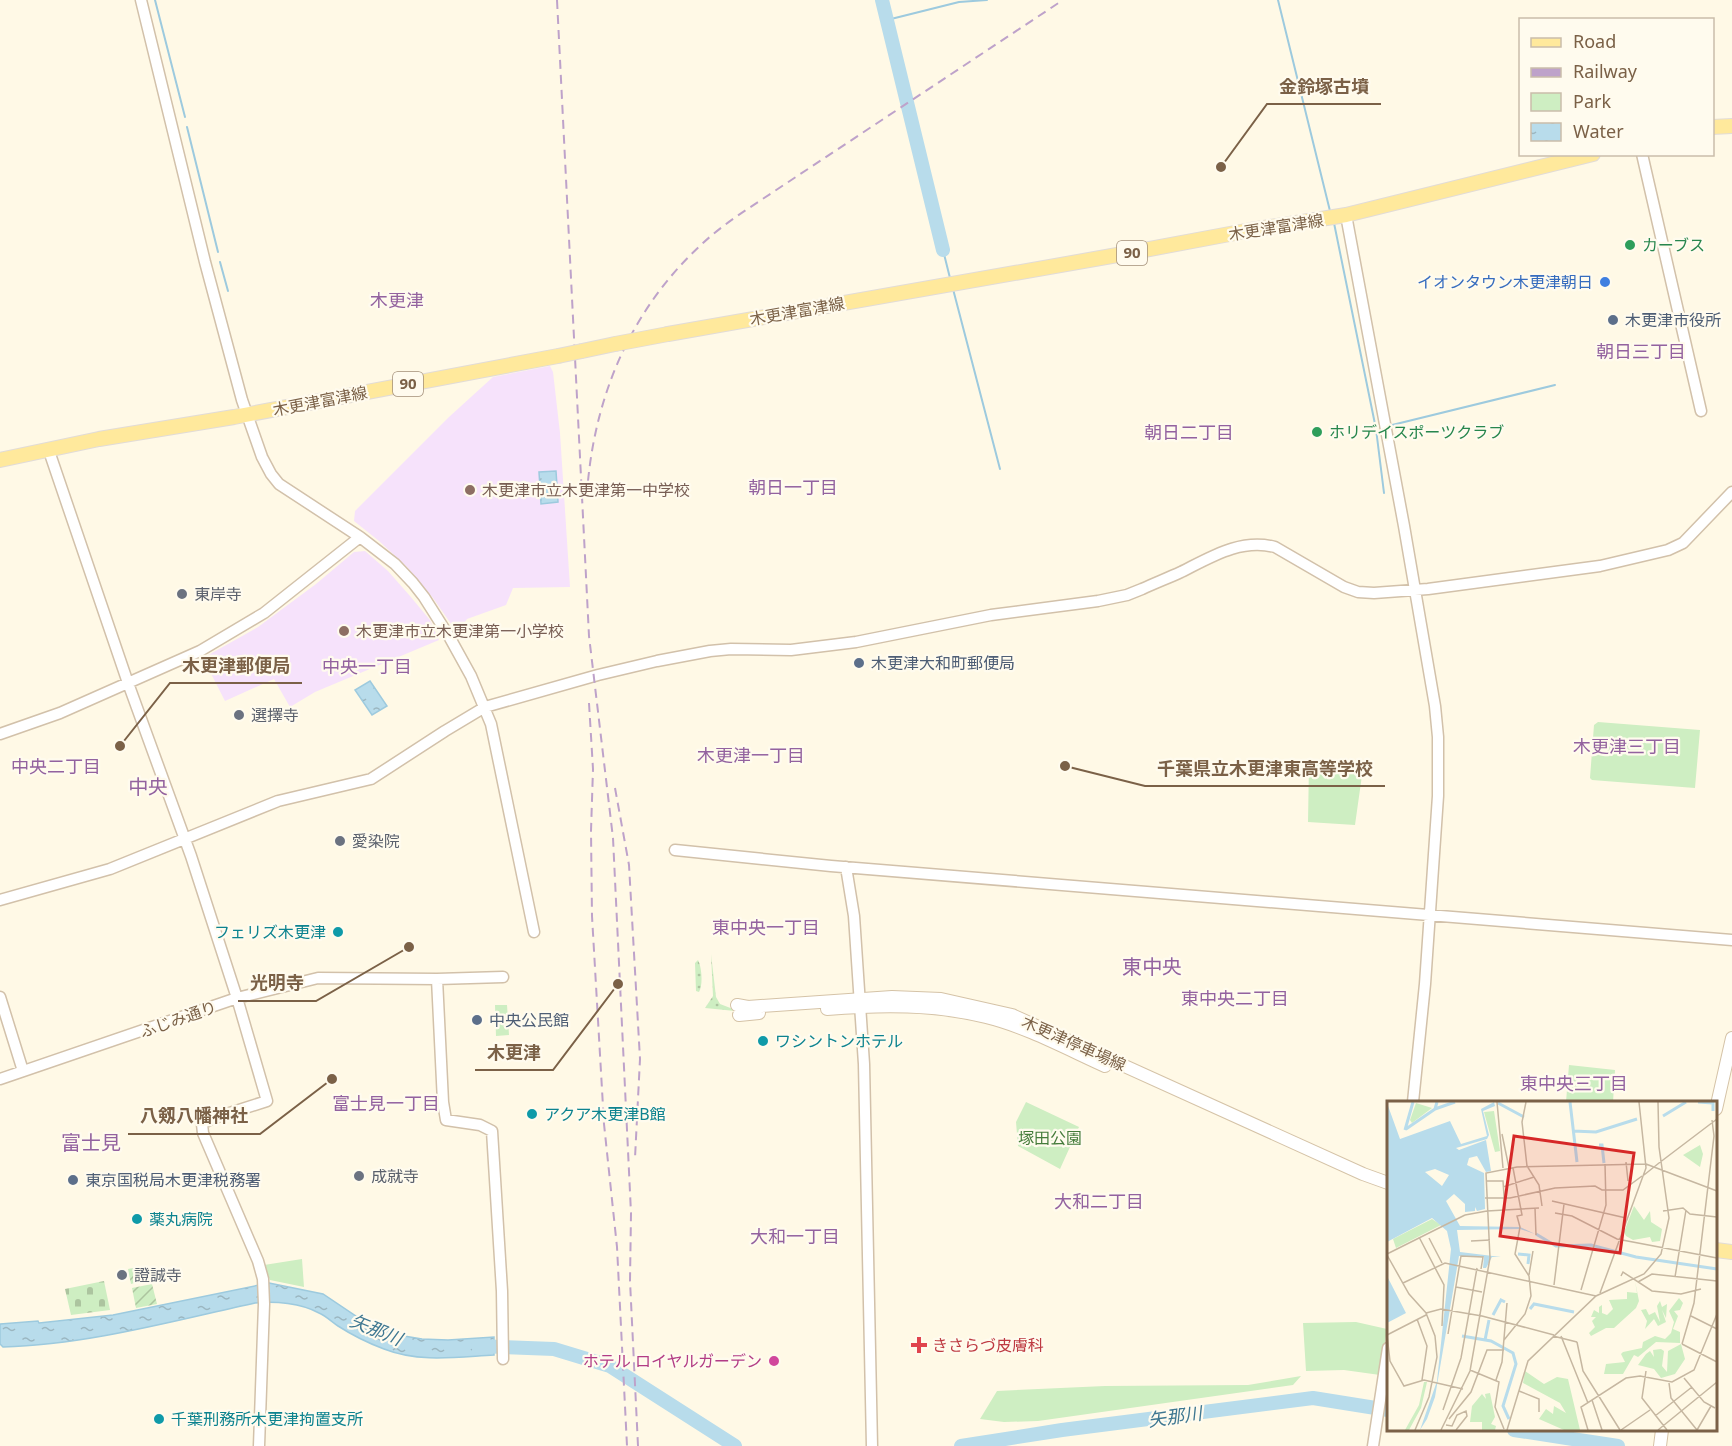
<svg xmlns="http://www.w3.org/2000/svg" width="1732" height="1446" font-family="'Noto Sans','Noto Sans JP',sans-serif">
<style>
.education{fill:#f6e2fb}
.grass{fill:url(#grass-dots)}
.cemetery{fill:url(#cemetery-stones)}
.park{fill:#ceeec2}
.garden{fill:url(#garden-furrows)}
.water{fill:url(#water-ripples);stroke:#9dcade;stroke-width:1.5}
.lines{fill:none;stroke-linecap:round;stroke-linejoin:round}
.stream{stroke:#9dcade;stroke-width:2}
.river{stroke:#b8dceb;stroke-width:14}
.tertiary-casing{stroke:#d2c1aa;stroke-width:13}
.secondary-casing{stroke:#d5c3a7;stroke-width:14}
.primary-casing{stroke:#e2dcd7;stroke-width:16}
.tertiary{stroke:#fff;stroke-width:10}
.secondary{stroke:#fff;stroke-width:12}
.primary{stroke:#ffe99c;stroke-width:14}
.rail{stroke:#bea2ca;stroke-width:2;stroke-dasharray:9 6;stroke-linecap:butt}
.primary-bridge-casing{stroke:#e2dcd7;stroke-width:16;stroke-linecap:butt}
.primary-bridge{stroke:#ffe99c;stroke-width:14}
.leisure-dot{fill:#2e9e5b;stroke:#fffbee;stroke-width:2}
.shop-dot{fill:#3f7fe0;stroke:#fffbee;stroke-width:2}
.service-dot{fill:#5c6f8a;stroke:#fffbee;stroke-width:2}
.education-dot{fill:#8d6e63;stroke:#fffbee;stroke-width:2}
.worship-dot{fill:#6b7280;stroke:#fffbee;stroke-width:2}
.culture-dot{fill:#0f9aa8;stroke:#fffbee;stroke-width:2}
.health-dot{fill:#e0444e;stroke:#fffbee;stroke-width:2}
.hotel-dot{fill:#d1479c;stroke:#fffbee;stroke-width:2}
.labels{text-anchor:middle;stroke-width:4.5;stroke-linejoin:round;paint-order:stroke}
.shield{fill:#fffbee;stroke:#a38f79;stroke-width:1.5}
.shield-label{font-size:15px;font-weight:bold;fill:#7b6147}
.street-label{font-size:16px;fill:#7b6147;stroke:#fffbee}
.leisure-label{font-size:16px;fill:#27864d;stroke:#fffbee;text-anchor:start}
.shop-label{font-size:16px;fill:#366cbe;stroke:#fffbee;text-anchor:end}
.service-label{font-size:16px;fill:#4e5e75;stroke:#fffbee;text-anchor:start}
.education-label{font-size:16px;fill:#785e54;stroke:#fffbee;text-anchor:start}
.worship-label{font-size:16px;fill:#5b616d;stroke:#fffbee;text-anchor:start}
.culture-label{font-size:16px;fill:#0d838f;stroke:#fffbee;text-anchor:start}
.park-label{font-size:16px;fill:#457c3b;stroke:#fffbee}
.health-label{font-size:16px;fill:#be3a42;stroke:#fffbee;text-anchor:start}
.hotel-label{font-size:16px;fill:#b23c85;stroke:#fffbee;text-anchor:end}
.neighbourhood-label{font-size:18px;fill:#93629f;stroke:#fffbee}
.water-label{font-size:18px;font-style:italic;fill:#3e7791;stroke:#fffbee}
.quarter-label{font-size:20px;fill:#93629f;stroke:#fffbee}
.inset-river{fill:none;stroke:#b8dceb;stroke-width:3}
.inset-road{fill:none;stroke:#c6b7a1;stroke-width:1.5}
.view{fill:#d62828;fill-opacity:0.15;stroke:#d62828;stroke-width:3}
.inset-edge{fill:none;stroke:#7b6147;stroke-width:3}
.leader{fill:none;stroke:#7b6147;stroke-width:2}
.callout-dot{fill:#7b6147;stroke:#fffbee;stroke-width:2}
.callout-label{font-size:18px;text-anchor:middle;font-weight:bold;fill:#7b6147;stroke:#fffbee;stroke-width:4.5;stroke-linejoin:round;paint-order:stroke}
</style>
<defs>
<pattern id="grass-dots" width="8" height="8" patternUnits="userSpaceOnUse" patternTransform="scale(1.5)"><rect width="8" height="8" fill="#ceeec2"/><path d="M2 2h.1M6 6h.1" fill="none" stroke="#acc49f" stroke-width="1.8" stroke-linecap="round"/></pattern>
<pattern id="cemetery-stones" width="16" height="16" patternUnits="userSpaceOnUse" patternTransform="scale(1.5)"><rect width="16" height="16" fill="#ceeec2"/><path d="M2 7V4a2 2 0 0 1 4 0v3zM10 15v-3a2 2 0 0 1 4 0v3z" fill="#acc49f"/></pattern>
<pattern id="garden-furrows" width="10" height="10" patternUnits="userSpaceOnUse" patternTransform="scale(1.5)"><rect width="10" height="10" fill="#ceeec2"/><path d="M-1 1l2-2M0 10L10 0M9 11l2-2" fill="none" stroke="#acc49f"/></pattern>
<pattern id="water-ripples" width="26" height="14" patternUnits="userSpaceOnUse" patternTransform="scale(1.5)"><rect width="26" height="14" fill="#b8dceb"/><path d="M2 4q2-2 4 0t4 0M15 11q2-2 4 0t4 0" fill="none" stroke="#9bb6c0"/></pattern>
</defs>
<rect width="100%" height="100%" fill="#fff9e6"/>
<path class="education" d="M550 366 553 372 560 433 570 587 513 588 506 605 467 619 460 629 456 631 433 598 407 567 379 541 354 521 355 511 449 417 493 377Z
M365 551 388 571 410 596 430 620 439 640 315 692 290 707 274 679 225 701 203 658 258 627 316 584 354 552Z"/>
<path class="grass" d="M711 954 716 997 720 1004 733 1009 772 1008 735 1011 705 1008 713 996Z
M698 960C702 968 703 985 699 992L696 991 695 963Z"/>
<path class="cemetery" d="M104 1281 110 1310 71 1315 65 1289Z"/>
<path class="park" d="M1598 722 1700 730 1695 788 1592 780 1590 778 1594 725Z
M1309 764 1363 768 1355 825 1308 822Z
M495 1005H507L509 1035 496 1036Z
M1569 1065 1615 1070 1613 1102H1566Z
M1026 1102 1079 1127 1060 1169 1018 1146 1016 1122Z
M302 1259 304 1287 270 1280 264 1265Z
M1356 1322 1387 1329 1380 1375 1344 1370 1306 1371 1303 1323Z
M1301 1376 1293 1385 1038 1421 1004 1422 980 1419 997 1391 1105 1386 1248 1385Z"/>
<path class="garden" d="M138 1267 141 1281 131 1284 128 1269Z
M152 1284 157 1304 136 1308 132 1288Z"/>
<path class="water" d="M556 471 558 502 541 504 539 472Z
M370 681 387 706 372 715 355 690Z
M269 1283 323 1294 356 1316 372 1325 404 1336 422 1339 448 1340 494 1337V1355C457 1357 420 1363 384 1349 368 1343 352 1335 338 1326 332 1322 326 1316 319 1313 301 1303 275 1301 255 1303 173 1321 86 1345 3 1347L0 1344V1324L38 1321 39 1323 113 1315Z"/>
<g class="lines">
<path class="stream" d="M155 0 185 117
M1278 0 1330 211
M887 20 959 2 987 0
M187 127 218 252
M1334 223 1376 429 1384 493
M943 250 950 278
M220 262 228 291
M953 289 1000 469
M1388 426 1555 385"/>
<path class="river" d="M882 0 943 250
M478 1346 554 1349 610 1366 735 1446
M1514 1430 1618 1446
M961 1446 1062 1430 1313 1398 1388 1410"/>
<defs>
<path id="tertiary" d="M141 0 205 262 242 400 262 457 271 474 279 484 360 537 395 564 413 583 424 597 450 638 471 676 491 724 534 932
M1642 154 1701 411
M1346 215 1404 526 1435 706 1438 737V796L1425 984 1413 1102
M49 451 128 683 191 856 237 998 267 1101 211 1119 202 1124 203 1133 258 1261 263 1279 264 1304 259 1446
M0 734 60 713 200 651 264 613 360 537
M675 850 831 866 1732 940
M846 867 854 916 864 1064 872 1446
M0 900 110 869 278 801 371 779 445 731 485 707 598 675 657 661 710 651 731 649 791 650 856 642 991 615 1098 601 1127 595 1142 589C1155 583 1168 578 1181 572 1211 557 1241 538 1275 547L1344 587 1358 592 1374 593 1428 589 1600 566 1668 550 1683 543 1732 492
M437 979 443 1102 446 1120 480 1125 492 1131 502 1291 503 1359
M0 997 23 1071
M0 1079 237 998 318 978 437 979 503 977
M1373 1446 1388 1348"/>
<path id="secondary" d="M737 1005 748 1007 892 997 941 999 1012 1015 1363 1174 1388 1183
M827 1009C881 1005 934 1004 986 1017 1027 1027 1067 1049 1105 1066
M739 1015 759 1013
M1716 1109 1732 1038
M1660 1446 1662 1430"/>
<path id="primary" d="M1712 127 1732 126
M668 334 1123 254 1251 230 1346 215 1593 154
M582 351 615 344
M0 460 99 439 234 417 558 356
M1716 1250 1732 1252"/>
</defs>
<use href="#tertiary" class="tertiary-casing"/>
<use href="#secondary" class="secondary-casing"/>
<use href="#primary" class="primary-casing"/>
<use href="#tertiary" class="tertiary"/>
<use href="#secondary" class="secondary"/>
<use href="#primary" class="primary"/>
<path class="rail" d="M557 0 589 636 613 838 631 1213 630 1281 638 1446
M588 481C597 389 634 306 703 243 716 231 731 220 746 210L1063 0
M589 703 593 769 591 831 592 916 604 1124 617 1247 627 1446
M615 788 629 865 640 1059 635 1158"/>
<defs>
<path id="primary-bridge" d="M615 344 668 334
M558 356 582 351"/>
</defs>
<use href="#primary-bridge" class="primary-bridge-casing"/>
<use href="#primary-bridge" class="primary-bridge"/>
</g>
<g class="leisure-dot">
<circle cx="1630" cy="245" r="6"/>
<circle cx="1317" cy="432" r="6"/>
</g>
<circle class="shop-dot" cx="1605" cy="282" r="6"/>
<g class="service-dot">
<circle cx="1613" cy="320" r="6"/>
<circle cx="859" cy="663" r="6"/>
<circle cx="477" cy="1020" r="6"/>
<circle cx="73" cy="1180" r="6"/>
</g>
<g class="education-dot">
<circle cx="470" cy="490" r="6"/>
<circle cx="344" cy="631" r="6"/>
</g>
<g class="worship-dot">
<circle cx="182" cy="594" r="6"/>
<circle cx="239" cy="715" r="6"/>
<circle cx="340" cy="841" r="6"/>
<circle cx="359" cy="1176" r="6"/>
<circle cx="122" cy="1275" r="6"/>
</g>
<g class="culture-dot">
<circle cx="338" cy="932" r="6"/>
<circle cx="763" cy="1041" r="6"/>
<circle cx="532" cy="1114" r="6"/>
<circle cx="137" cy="1219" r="6"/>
<circle cx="159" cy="1419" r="6"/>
</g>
<path class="health-dot" d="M916 1336h6v6h6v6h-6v6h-6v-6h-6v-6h6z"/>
<circle class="hotel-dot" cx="774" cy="1361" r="6"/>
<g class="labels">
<g class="shield">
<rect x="1117" y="241" width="30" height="24" rx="4.5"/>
<rect x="393" y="372" width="30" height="24" rx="4.5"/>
</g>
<g class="shield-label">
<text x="1132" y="258">90</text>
<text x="408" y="389">90</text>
</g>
<g class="street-label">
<text transform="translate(1276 227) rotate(-9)" y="6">木更津富津線</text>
<text transform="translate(797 311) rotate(-10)" y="6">木更津富津線</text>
<text transform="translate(320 401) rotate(-11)" y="6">木更津富津線</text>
<text transform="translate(178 1019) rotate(-19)" y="6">ふじみ通り</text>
<text transform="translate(1074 1043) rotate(24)" y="6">木更津停車場線</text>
</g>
<g class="leisure-label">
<text x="1642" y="251">カーブス</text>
<text x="1329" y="438">ホリデイスポーツクラブ</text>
</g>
<g class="shop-label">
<text x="1593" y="288">イオンタウン木更津朝日</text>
</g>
<g class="service-label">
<text x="1625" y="326">木更津市役所</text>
<text x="871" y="669">木更津大和町郵便局</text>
<text x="489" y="1026">中央公民館</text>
<text x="85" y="1186">東京国税局木更津税務署</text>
</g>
<g class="education-label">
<text x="482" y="496">木更津市立木更津第一中学校</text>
<text x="356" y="637">木更津市立木更津第一小学校</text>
</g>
<g class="worship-label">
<text x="194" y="600">東岸寺</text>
<text x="251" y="721">選擇寺</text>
<text x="352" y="847">愛染院</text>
<text x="371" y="1182">成就寺</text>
<text x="134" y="1281">證誠寺</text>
</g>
<g class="culture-label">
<text x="326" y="938" text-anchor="end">フェリズ木更津</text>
<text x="775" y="1047">ワシントンホテル</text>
<text x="544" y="1120">アクア木更津B館</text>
<text x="149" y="1225">薬丸病院</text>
<text x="171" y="1425">千葉刑務所木更津拘置支所</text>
</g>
<g class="park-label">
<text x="1050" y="1144">塚田公園</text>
</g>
<g class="health-label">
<text x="932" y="1351">きさらづ皮膚科</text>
</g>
<g class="hotel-label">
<text x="762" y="1367">ホテル ロイヤルガーデン</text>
</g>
<g class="neighbourhood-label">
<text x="397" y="307">木更津</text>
<text x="1641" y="358">朝日三丁目</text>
<text x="1189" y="439">朝日二丁目</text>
<text x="793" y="494">朝日一丁目</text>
<text x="367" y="673">中央一丁目</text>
<text x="1627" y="753">木更津三丁目</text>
<text x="751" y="762">木更津一丁目</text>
<text x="56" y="773">中央二丁目</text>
<text x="766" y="934">東中央一丁目</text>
<text x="1235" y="1005">東中央二丁目</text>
<text x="1574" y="1090">東中央三丁目</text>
<text x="386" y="1110">富士見一丁目</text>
<text x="1099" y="1208">大和二丁目</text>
<text x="795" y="1243">大和一丁目</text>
</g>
<g class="water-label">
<text transform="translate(376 1330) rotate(22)" y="6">矢那川</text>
<text transform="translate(1175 1417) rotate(-8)" y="6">矢那川</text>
</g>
<g class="quarter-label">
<text x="148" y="794">中央</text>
<text x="1152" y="974">東中央</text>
<text x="91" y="1150">富士見</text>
</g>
</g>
<g transform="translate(1387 1101)">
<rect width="330" height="330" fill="#fff9e6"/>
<path d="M29 2 45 7 25 22 23 19Z" fill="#ceeec2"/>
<path d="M313 44 316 53 313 66 296 54ZM248 180 252 200 249 207 227 227H219L204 235 202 232 208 226 205 220 209 216H204L207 209 212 212V206L215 204V212L220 214 226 208 222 199 240 198V191L250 192ZM292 197 296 202 293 209 287 210 291 215 286 228 293 231V242L269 241 251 256 247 254 236 273H217L219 263 238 261 234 253 236 251 255 247 256 241 268 235 278 238 284 232 287 221 282 210ZM273 200 275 206 280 203 279 217 275 209 279 221 271 225 267 218 258 228 260 220 254 209 259 208 262 214 268 211 273 221 270 205ZM294 243 298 258 288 273 274 277 267 268 251 264 259 253 263 250 267 256 266 249 274 248 277 250 275 265 280 271 281 250ZM138 270 157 283 170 276 181 278 193 329H177L152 318 159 308 166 313 167 305 179 312 173 302 136 282ZM37 281H40L34 307 22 329H18L32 304ZM103 292 108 316 104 323 109 325 108 329H95V321H83L85 305 95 293 99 298 98 293Z" fill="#ceeec2"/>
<path d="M107 10 113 50 108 51 97 11ZM247 105 257 119 263 110 264 121 275 128 273 140 265 141 263 136 246 139 239 135 237 131ZM45 118 54 124 9 147 6 138Z" fill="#ceeec2"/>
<path d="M107 1 108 5 96 10 102 34 100 38 69 47 72 49 99 39 104 70 99 71 90 55 82 57 80 64 97 72 98 108 90 110 88 106V110L78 111V103L67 93 59 100 73 125 133 126 148 133 133 128 70 129 73 151 114 156H105L99 167H96L97 156 72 155 48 296 40 318 33 329 50 280 64 148 60 130 45 117 0 141V2L13 38 63 20 74 43 100 35 94 8ZM48 68 62 74 55 85 38 71ZM0 175 19 212 0 222Z" fill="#b8dceb" fill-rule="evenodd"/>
<path class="inset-river" d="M183 1 190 61M311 1 326 2V10M111 2 137 16M48 8 68 1M276 15 299 1M19 28 48 8 50 1M18 29 26 1M186 30 209 31 250 18M212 44H215L217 62M149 133 169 145 204 144 249 156 330 168M131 153 142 154 141 163M143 208 147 203 187 211M106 214 114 199 118 201M75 235 104 240 126 252 129 263 116 305 122 318M98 239 102 219"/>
<path class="inset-road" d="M110 1 116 67M139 1 135 21 140 65 152 84 155 105M115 33 122 67M239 61 241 80M272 62 330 18M259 63 330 90M257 74 272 62M99 80H116L118 109M116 86 147 76M98 97H123L168 87 208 85 215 89H236L255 75M165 100 239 117M148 107 149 134M100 110 152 107M276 110 296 107 303 113 330 116M168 112 185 115 230 138 330 157M78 114 100 110M32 136 57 184 55 225M42 137 55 162M84 140 103 139M0 153 78 114M0 154 22 193 40 213M142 174 146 150M234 175 236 171 265 190 294 193 314 188M288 176 299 109M251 181 265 173 330 180M16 182 58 162 209 195M167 184 177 103M69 186 95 191M194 189 219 104 218 63M213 192 259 67 252 1M304 215 330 228M30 218 40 245 35 279M61 233 74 155 96 156 94 168M0 234 3 260 17 285 37 279 76 288M0 234 39 214M166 235 190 241M174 235 201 302M117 239 138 213 144 195 142 175 128 153 133 126 130 115 135 114 126 67M190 241 196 270 233 329M295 243 307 202 327 35 325 19M295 243 330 261M83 269 112 281 108 306 117 328M259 270 255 297 280 329M297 277 317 301 328 307M109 279 115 261 120 202M282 282 284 297 310 329M132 290 152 298V311M205 299 215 329M56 309 74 257 90 167M268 315 305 286M62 318 84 291 100 249H117M59 324 65 325 70 314 79 310 80 315 69 329M28 329 42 296 50 256 48 235 39 212 54 208 95 215 167 234M54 329 83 270 103 157 99 72 130 66 259 63M120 329 141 260 209 195 257 173 274 153 282 117 272 46 271 1M201 329 194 306 239 277 253 275 285 281 307 269 330 213M234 329 263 309M271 329 330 281M310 329 324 305"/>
<path class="view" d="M127 35 247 52 233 152 113 135Z"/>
<rect width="330" height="330" class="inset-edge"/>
</g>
<path class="leader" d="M1221 167L1267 104H1381M120 746L170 683H302M1065 766L1145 786H1385M409 947L316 1001H238M618 984L553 1070H475M332 1079L260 1134H128"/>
<g class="callout-dot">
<circle cx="1221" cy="167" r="6"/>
<circle cx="120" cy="746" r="6"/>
<circle cx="1065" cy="766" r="6"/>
<circle cx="409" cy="947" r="6"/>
<circle cx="618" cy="984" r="6"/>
<circle cx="332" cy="1079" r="6"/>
</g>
<g class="callout-label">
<text x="1324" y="93">金鈴塚古墳</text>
<text x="236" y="672">木更津郵便局</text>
<text x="1265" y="775">千葉県立木更津東高等学校</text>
<text x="277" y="989">光明寺</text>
<text x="514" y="1059">木更津</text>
<text x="194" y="1122">八剱八幡神社</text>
</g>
<rect x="1519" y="18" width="195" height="138" fill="#fffbee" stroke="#cabdab" stroke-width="1.5"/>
<rect x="1531" y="38" width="30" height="9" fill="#ffe99c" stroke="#cabdab" stroke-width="1.5"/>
<text x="1573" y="48" font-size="18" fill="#7b6147">Road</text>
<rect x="1531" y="68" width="30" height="9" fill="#bea2ca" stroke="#cabdab" stroke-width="1.5"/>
<text x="1573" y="78" font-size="18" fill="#7b6147">Railway</text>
<rect x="1531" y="93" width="30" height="18" fill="#ceeec2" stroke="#cabdab" stroke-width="1.5"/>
<text x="1573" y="108" font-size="18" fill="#7b6147">Park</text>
<rect x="1531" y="123" width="30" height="18" fill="url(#water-ripples)" stroke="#cabdab" stroke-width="1.5"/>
<text x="1573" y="138" font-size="18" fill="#7b6147">Water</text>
</svg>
